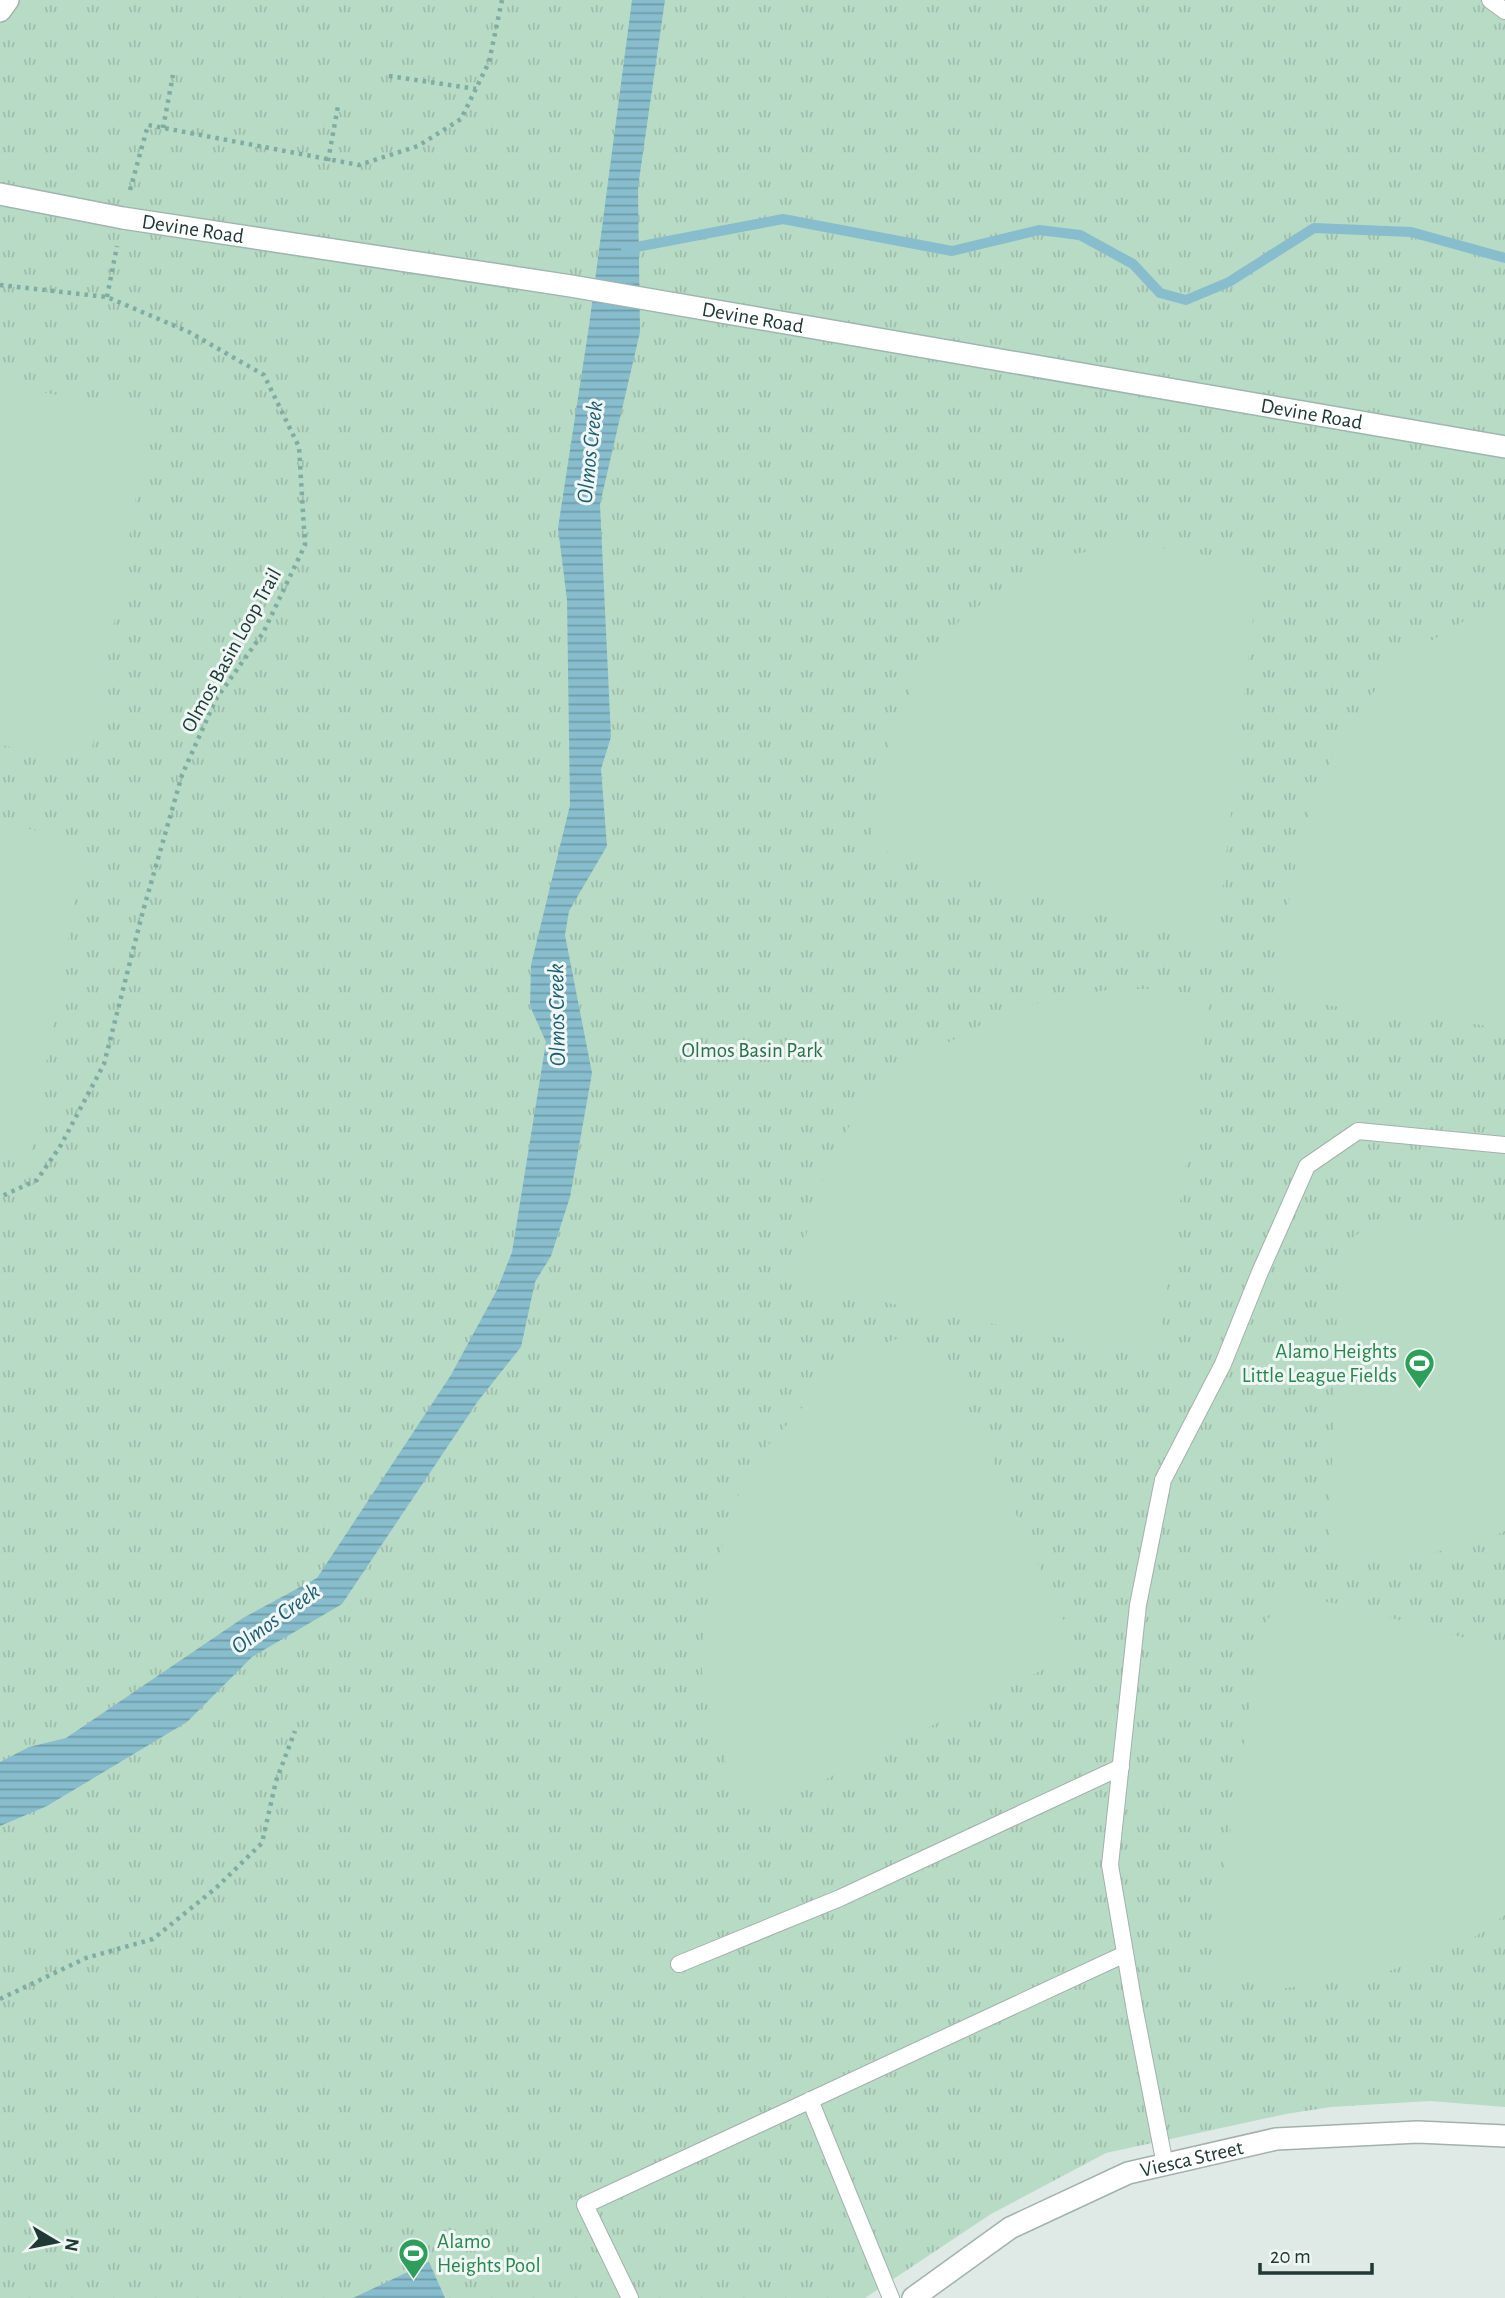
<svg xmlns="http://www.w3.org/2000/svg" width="1505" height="2298" font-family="'Alegreya Sans',sans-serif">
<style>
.park{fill:url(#park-tufts)}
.garden{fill:#b8dbc5}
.water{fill:url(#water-rules)}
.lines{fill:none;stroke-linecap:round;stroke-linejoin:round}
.stream{stroke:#88bdce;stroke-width:10}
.lane-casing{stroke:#a2b1ad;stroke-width:18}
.street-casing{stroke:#a2b1ad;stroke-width:24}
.secondary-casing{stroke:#9fb5af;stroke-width:24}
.path{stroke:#80ada3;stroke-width:4.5;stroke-dasharray:3.5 5;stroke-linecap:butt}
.lane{stroke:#fff;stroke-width:16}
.street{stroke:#fff;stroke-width:21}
.secondary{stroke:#fff;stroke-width:21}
.labels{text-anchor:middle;stroke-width:6;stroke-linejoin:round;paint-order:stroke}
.street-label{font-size:21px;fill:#213935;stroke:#eff7f4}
.park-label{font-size:21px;fill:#2c6f4c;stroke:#eff7f4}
.leisure-label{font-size:21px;fill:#27864d;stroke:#eff7f4;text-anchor:end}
.water-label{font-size:23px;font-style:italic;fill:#1d5d73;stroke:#eff7f4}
</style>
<defs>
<pattern id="park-tufts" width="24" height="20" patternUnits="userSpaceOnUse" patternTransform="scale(1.75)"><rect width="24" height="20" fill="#b8dbc5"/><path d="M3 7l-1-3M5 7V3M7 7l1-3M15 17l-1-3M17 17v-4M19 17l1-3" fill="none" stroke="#9ebdaa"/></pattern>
<pattern id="water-rules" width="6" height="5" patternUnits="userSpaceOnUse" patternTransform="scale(1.75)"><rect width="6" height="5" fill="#88bdce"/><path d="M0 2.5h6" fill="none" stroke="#6f9ba8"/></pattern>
</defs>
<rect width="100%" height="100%" fill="#dfeae6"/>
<path class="park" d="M0 0H1505V2107L1430 2101 1331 2107 1286 2114 1106 2153 991 2214 865 2298H0Z"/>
<path class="garden" d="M0 385 151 411 90 760 0 745Z
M1126 546 1172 549 1259 565 1216 946 870 847 888 745 913 684 962 617 1053 557Z
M1505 613V1028L1272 998 1301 833 1335 749 1393 664 1472 616Z
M0 824 86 839 29 1160 0 1155Z
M1113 989H1170L1210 1002 1157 1357 793 1284 819 1188 835 1149 862 1106 891 1073 1011 1009 1070 996Z
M1375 1219 1505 1233V1531L1494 1536 1408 1560 1329 1556 1339 1250Z
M902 1337 942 1349 1078 1652 757 1814 734 1786 703 1691 701 1648 712 1583 726 1533 748 1467 823 1385 857 1353Z
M1288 1595 1344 1605 1505 1649V1915L1466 1943 1378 1975 1279 1989 1209 1969 1262 1626Z"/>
<path class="water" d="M632 0H665L638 187 640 332 600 504 611 737 601 769 607 846 569 911 565 935 592 1073 570 1197 551 1256 535 1282 521 1347 478 1401 342 1604 252 1657 187 1722 47 1806 0 1826V1762L29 1747 66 1738 243 1618 317 1578 451 1375 497 1290 512 1252 546 1042 530 1006 531 965 570 805 567 600 558 528 589 326Z
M429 2262 445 2298H353Z"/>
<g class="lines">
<path class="stream" d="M626 249 783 219 952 251 1039 230 1080 235 1133 264 1160 293 1186 300 1229 282 1314 228 1411 232 1505 258"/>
<defs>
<path id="lane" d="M1490 0 1505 11
M679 1964 840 1898 1121 1767
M810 2100 891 2298
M1165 2165 1135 2011 1110 1865 1138 1605 1163 1480 1223 1364 1260 1272 1307 1166 1358 1131 1505 1145
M630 2298 585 2205 1125 1954"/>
<g id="street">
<path d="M0 11 8 0"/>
<path id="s1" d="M913 2298 1010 2228 1128 2173 1276 2139 1418 2132 1505 2136"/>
</g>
<g id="secondary">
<path id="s2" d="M0 194 123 218 571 286 1505 447"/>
</g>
</defs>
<use href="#lane" class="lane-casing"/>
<use href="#street" class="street-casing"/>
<use href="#secondary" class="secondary-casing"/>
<path class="path" d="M389 76 476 89
M163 128 173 75
M328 161 338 106
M130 190 148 125 359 165 418 146 461 119 489 62 502 0
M0 285 107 297 189 332 264 375 299 447 305 545 263 633 216 699 182 775 143 911 104 1064 61 1145 37 1180 0 1197
M107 297 117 246
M0 1999 86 1958 153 1939 216 1888 262 1843 276 1781 295 1731"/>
<use href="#lane" class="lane"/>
<use href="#street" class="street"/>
<use href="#secondary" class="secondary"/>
</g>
<defs>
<symbol id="stadium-pin" viewBox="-11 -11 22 30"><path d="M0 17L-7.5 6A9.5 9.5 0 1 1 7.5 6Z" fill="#2e9e5b" stroke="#eff7f4"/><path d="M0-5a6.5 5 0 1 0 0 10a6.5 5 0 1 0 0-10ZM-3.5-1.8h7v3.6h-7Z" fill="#fff"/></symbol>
</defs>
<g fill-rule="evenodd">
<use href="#stadium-pin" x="1402" y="1346" width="35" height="47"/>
<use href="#stadium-pin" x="396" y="2236" width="35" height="47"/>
</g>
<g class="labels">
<g class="street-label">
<text dy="7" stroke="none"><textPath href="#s2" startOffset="196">Devine Road</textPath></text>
<text dy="7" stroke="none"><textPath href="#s2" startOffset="763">Devine Road</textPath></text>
<text dy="7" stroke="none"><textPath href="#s2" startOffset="1330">Devine Road</textPath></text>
<text transform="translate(231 650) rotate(-61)" y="7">Olmos Basin Loop Trail</text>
<text dy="7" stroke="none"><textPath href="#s1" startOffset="315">Viesca Street</textPath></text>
</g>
<g class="park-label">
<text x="752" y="1057">Olmos Basin Park</text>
</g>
<g class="leisure-label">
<text x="1397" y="1358">Alamo Heights<tspan x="1397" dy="24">Little League Fields</tspan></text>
<text x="437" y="2248" text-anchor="start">Alamo<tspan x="437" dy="24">Heights Pool</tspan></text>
</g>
<g class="water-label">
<text transform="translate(589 452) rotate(-84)" y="8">Olmos Creek</text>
<text transform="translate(556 1015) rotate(-91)" y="8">Olmos Creek</text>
<text transform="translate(275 1618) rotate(-36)" y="8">Olmos Creek</text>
</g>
</g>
<g transform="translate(56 2242) rotate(100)" stroke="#eff7f4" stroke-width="5" paint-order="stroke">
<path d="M0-5L12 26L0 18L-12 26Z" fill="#213935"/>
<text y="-10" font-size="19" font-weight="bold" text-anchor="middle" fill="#213935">N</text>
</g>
<path d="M1260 2263v10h112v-10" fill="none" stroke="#213935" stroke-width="3.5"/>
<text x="1270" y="2263" font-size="21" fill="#213935" stroke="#eff7f4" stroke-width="5" paint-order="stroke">20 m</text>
</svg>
